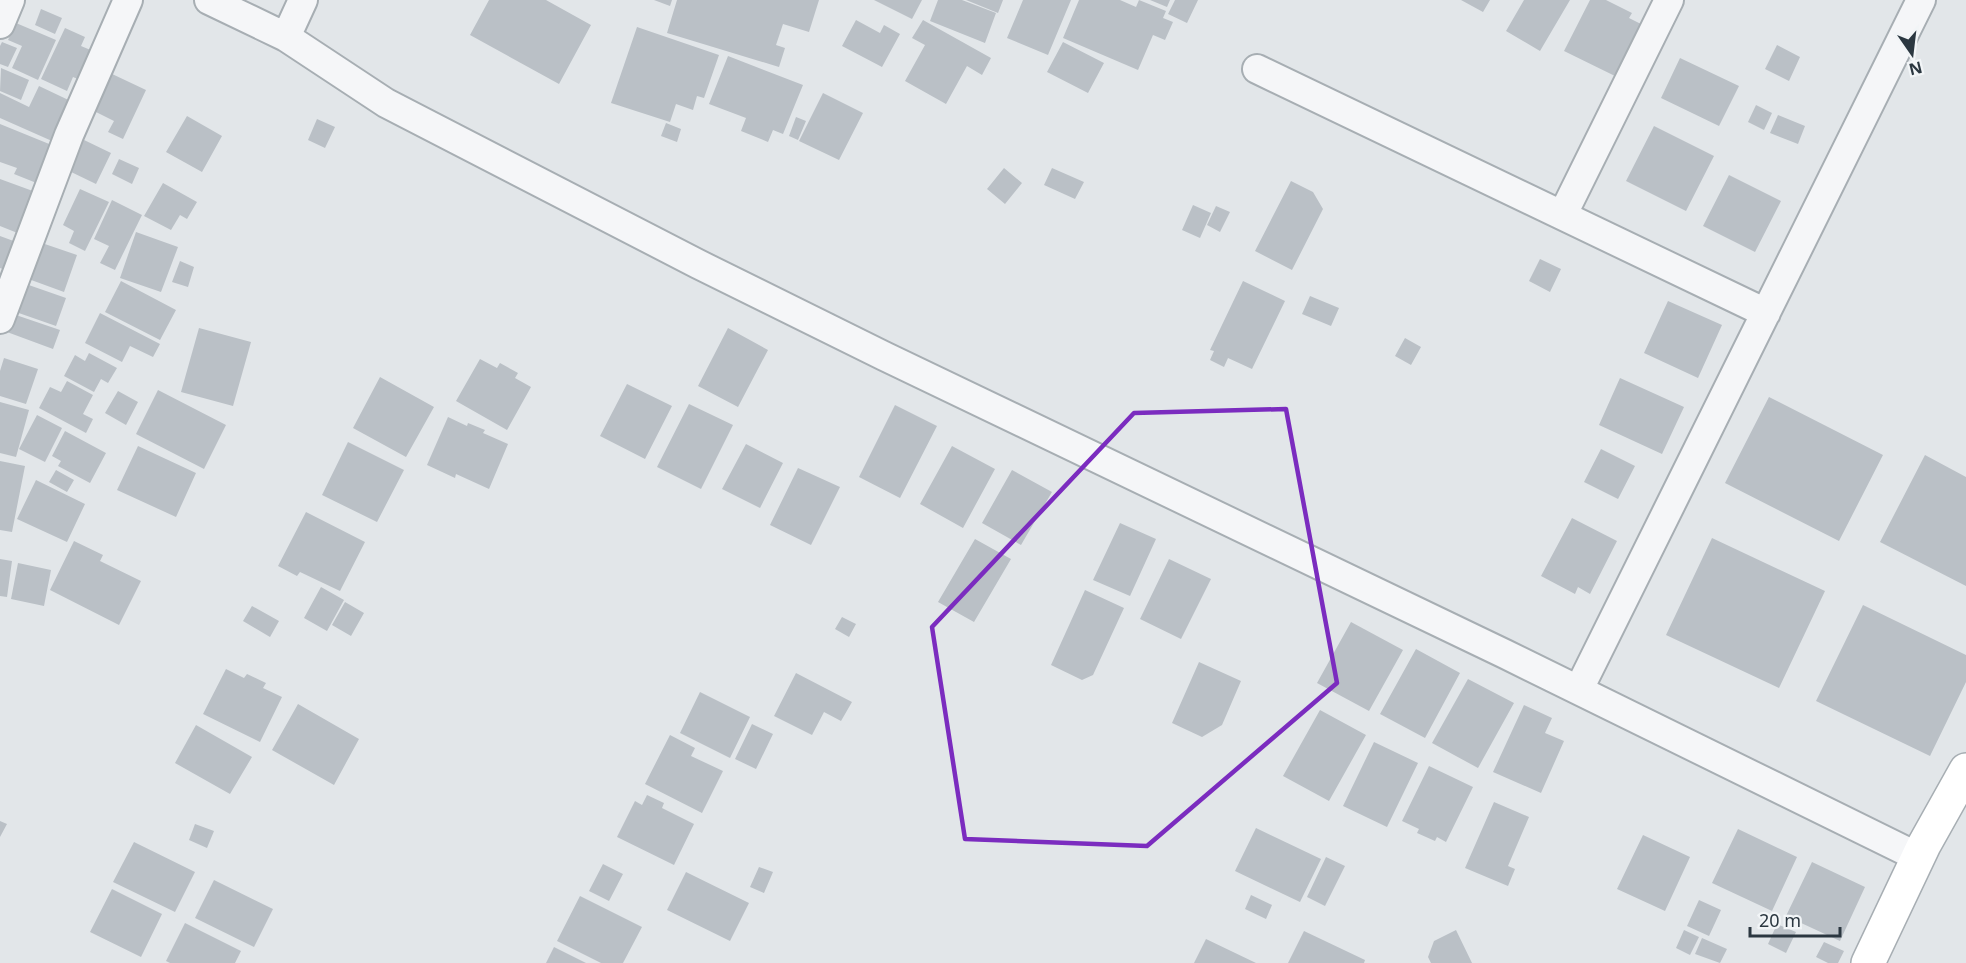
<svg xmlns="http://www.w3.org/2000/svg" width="1966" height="963" font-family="'Noto Sans',sans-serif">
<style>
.building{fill:#bac0c6}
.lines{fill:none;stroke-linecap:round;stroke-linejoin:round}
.street-casing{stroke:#a7aeb3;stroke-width:32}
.secondary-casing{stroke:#a7aeb3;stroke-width:36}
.street{stroke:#f5f6f8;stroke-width:28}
.secondary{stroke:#fff;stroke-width:33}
.marked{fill:none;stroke:#7b2cbf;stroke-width:4.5;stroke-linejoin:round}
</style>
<rect width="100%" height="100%" fill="#e2e6e9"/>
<path class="building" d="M489 0H546L591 25 559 84 470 35Z
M654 0H672L670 6Z
M677 0H819L809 32 783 24 776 45 785 48 779 67 667 33Z
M874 0H922L912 19Z
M938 0H962L996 13 985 43 930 21Z
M966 0H1003L998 13Z
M1023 0H1071L1048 55 1007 38Z
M1079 0H1120L1136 7 1139 0 1166 11 1163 18 1173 22 1165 40 1153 35 1138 70 1063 38Z
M1150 0H1170L1167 7Z
M1175 0H1198L1187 23 1168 14Z
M1461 0H1490L1483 12Z
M1524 0H1570L1540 51 1506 31Z
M1590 0H1606L1632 13 1629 18 1643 25 1617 77 1564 51Z
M41 9 62 18 55 34 35 25Z
M856 20 880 33 884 25 900 34 882 67 842 46Z
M923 20 991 58 982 75 967 66 946 104 905 81 925 45 912 38Z
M16 23 56 40 38 80 12 68 22 46 8 40Z
M637 27 719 55 704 98 697 96 693 110 676 104 670 122 611 103Z
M65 28 85 37 81 46 100 54 87 83 73 77 67 91 41 79Z
M2 42 17 48 8 67 0 64V46Z
M1063 42 1104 63 1088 93 1047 72Z
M1777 45 1800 57 1789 81 1765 69Z
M728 56 803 85 783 134 773 130 768 142 741 131 746 118 709 104Z
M1680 58 1739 86 1719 126 1661 98Z
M1 68 29 80 21 100 0 91Z
M110 73 146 90 123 139 108 132 114 121 92 110Z
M39 86 79 105 61 145 0 118V93L29 107Z
M823 93 863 113 839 160 799 141Z
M1756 105 1772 113 1764 130 1748 122Z
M1778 115 1805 126 1798 144 1770 133Z
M187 116 222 136 202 172 166 152Z
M796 117 806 121 798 140 789 136Z
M317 119 335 127 325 148 308 140Z
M666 123 681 129 677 142 661 136Z
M0 124 59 148 44 186 14 174 17 168 0 162Z
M1654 126 1714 156 1686 211 1626 181Z
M82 139 111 153 96 184 67 170Z
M119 159 139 168 132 184 112 174Z
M1004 168 1022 183 1005 204 987 189Z
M1052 168 1084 182 1075 199 1044 185Z
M1729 175 1781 201 1755 252 1703 226Z
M0 179 41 194 25 236 0 226Z
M1291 181 1313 192 1323 209 1292 270 1255 251Z
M163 183 197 202 187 219 180 215 171 230 144 216Z
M80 189 109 202 85 251 69 243 74 231 63 225Z
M112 200 142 215 115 270 100 263 109 246 94 239Z
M1193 205 1211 213 1200 238 1182 230Z
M1216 206 1230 212 1220 232 1207 225Z
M136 232 178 247 161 292 120 278Z
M0 236 19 243 8 271 0 268Z
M36 241 77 255 64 292 23 277Z
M1540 259 1561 269 1550 292 1529 281Z
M180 261 194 267 188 287 172 282Z
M121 281 176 310 160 340 105 312Z
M1243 281 1285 301 1252 369 1228 358 1224 367 1210 360 1214 351 1210 350Z
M23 283 66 298 56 326 13 311Z
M1310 296 1339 308 1331 326 1302 314Z
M1668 301 1722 325 1698 378 1644 353Z
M100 313 160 344 153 357 130 346 122 362 85 343Z
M13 314 60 330 53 349 7 332Z
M199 328 251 342 233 406 181 392Z
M728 328 768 350 738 407 698 386Z
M1405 338 1421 347 1411 365 1395 356Z
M89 353 117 368 108 383 101 379 94 392 64 376 75 355 85 361Z
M4 358 38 369 26 404 0 396V371Z
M480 359 497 368 500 363 518 373 515 378 531 387 507 430 456 401Z
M380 377 434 407 406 457 353 428Z
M1620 378 1684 407 1662 454 1599 425Z
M67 381 93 395 83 414 93 419 86 433 39 408 50 387 61 392Z
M627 384 672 406 645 459 600 436Z
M158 390 226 425 204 469 136 434Z
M118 391 138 402 126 425 105 413Z
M1769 397 1883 455 1839 541 1725 483Z
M0 402 29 410 16 457 0 453Z
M689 404 733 425 701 489 657 467Z
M895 405 937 426 900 498 859 477Z
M37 415 62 428 45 462 19 449Z
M448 417 467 426 468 423 485 430 483 433 508 444 489 489 456 474 455 478 427 465Z
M65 431 106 453 90 483 58 466 61 461 52 456Z
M348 442 404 470 377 522 322 495Z
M746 444 783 463 760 508 722 489Z
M138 446 196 473 176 517 117 490Z
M952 446 995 469 963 528 920 504Z
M1601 449 1635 466 1618 499 1584 482Z
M1925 455 1966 477V586L1880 542Z
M0 461 25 466 12 532 0 530Z
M798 468 840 487 811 545 770 525Z
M56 470 74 480 67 492 49 482Z
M1012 470 1052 492 1021 545 982 523Z
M36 480 85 504 67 542 17 519Z
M306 512 365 542 340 591 300 572 297 576 278 566Z
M1572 518 1617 541 1590 594 1578 587 1575 594 1541 576Z
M1120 523 1156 539 1130 596 1093 580Z
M1712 538 1825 591 1779 688 1666 635Z
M975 539 1011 559 974 622 938 602Z
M74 541 103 555 100 561 141 581 119 625 50 590Z
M0 559 12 561 7 597 0 596Z
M1169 559 1211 579 1181 639 1140 619Z
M18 563 51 570 44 606 11 599Z
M321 587 344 600 327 631 304 618Z
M1085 590 1124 608 1093 675 1082 680 1051 665Z
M345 602 364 613 351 636 332 625Z
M1863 605 1966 655V682L1930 756 1816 701Z
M252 606 279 621 270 637 243 621Z
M842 617 856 624 849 637 835 629Z
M1351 622 1403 650 1369 711 1317 683Z
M1416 649 1460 673 1425 738 1380 714Z
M1199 662 1241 681 1222 725 1202 737 1172 723Z
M226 669 244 678 247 674 266 683 263 688 282 697 260 742 203 714Z
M796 673 852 702 841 721 824 712 812 735 774 716Z
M1468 679 1514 703 1478 768 1432 743Z
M700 692 750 717 730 758 680 733Z
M298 704 359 739 334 785 272 750Z
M1524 705 1552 718 1545 733 1564 741 1541 793 1493 772Z
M1320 710 1366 735 1329 801 1283 776Z
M752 724 773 734 756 769 735 759Z
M196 725 252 757 230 794 175 763Z
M670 735 695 748 691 756 723 771 702 813 645 784Z
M1374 742 1418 763 1387 827 1343 806Z
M1429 766 1473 787 1446 842 1437 837 1435 841 1417 833 1419 829 1402 821Z
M647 795 664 803 662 808 694 824 674 865 617 837 635 801 642 805Z
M1494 802 1529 817 1508 866 1515 869 1508 886 1465 868Z
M0 821 7 824 0 837Z
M195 824 214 831 207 848 189 840Z
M1256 828 1321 859 1300 902 1235 871Z
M1738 829 1797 857 1772 911 1712 883Z
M1643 835 1690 857 1665 911 1617 889Z
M134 842 195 872 175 912 113 882Z
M1326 857 1345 866 1325 906 1307 897Z
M1812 862 1865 887 1840 941 1786 916Z
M603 864 623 874 609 901 589 891Z
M759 867 773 872 764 893 750 887Z
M686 872 749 903 730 941 667 910Z
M214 880 273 909 254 947 195 918Z
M112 889 162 914 141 957 90 932Z
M1251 895 1272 905 1266 919 1245 909Z
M580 896 642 927 623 963H601L557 941Z
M1699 900 1721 910 1709 936 1687 926Z
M185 923 241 951 235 963H170L166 961Z
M1777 924 1796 932 1786 953 1768 944Z
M1456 930 1472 963H1431L1428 957 1434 941Z
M1684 930 1699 937 1690 955 1676 948Z
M1304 931 1365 960 1364 963H1288Z
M1702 938 1727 949 1720 963 1695 954Z
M1206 939 1256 963H1194Z
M1824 942 1844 951 1838 963H1828L1816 957Z
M554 947 586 963H546Z"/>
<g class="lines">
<defs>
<path id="street" d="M209 0 286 37 386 103 698 264 884 356 1505 654 1918 857
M0 24 10 0
M286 37 303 0
M1257 69 1766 313
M1563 214 1669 0
M0 319 69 135 128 0
M1585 677 1921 0"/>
<path id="secondary" d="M1868 963 1924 845 1966 770"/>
</defs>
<use href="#street" class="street-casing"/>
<use href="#secondary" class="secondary-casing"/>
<use href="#street" class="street"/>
<use href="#secondary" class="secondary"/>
</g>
<path class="marked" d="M1286 409 1337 683 1147 846 965 839 932 627 1134 413Z"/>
<g transform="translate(1912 54) rotate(166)" stroke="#f2f5f7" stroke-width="4.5" paint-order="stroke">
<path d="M0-4.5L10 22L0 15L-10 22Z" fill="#2b3740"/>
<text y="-9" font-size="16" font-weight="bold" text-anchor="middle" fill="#2b3740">N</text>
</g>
<path d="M1750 927v9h90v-9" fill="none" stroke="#2b3740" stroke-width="3"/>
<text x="1759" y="927" font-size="18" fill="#2b3740" stroke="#f2f5f7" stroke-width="4.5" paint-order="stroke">20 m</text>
</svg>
